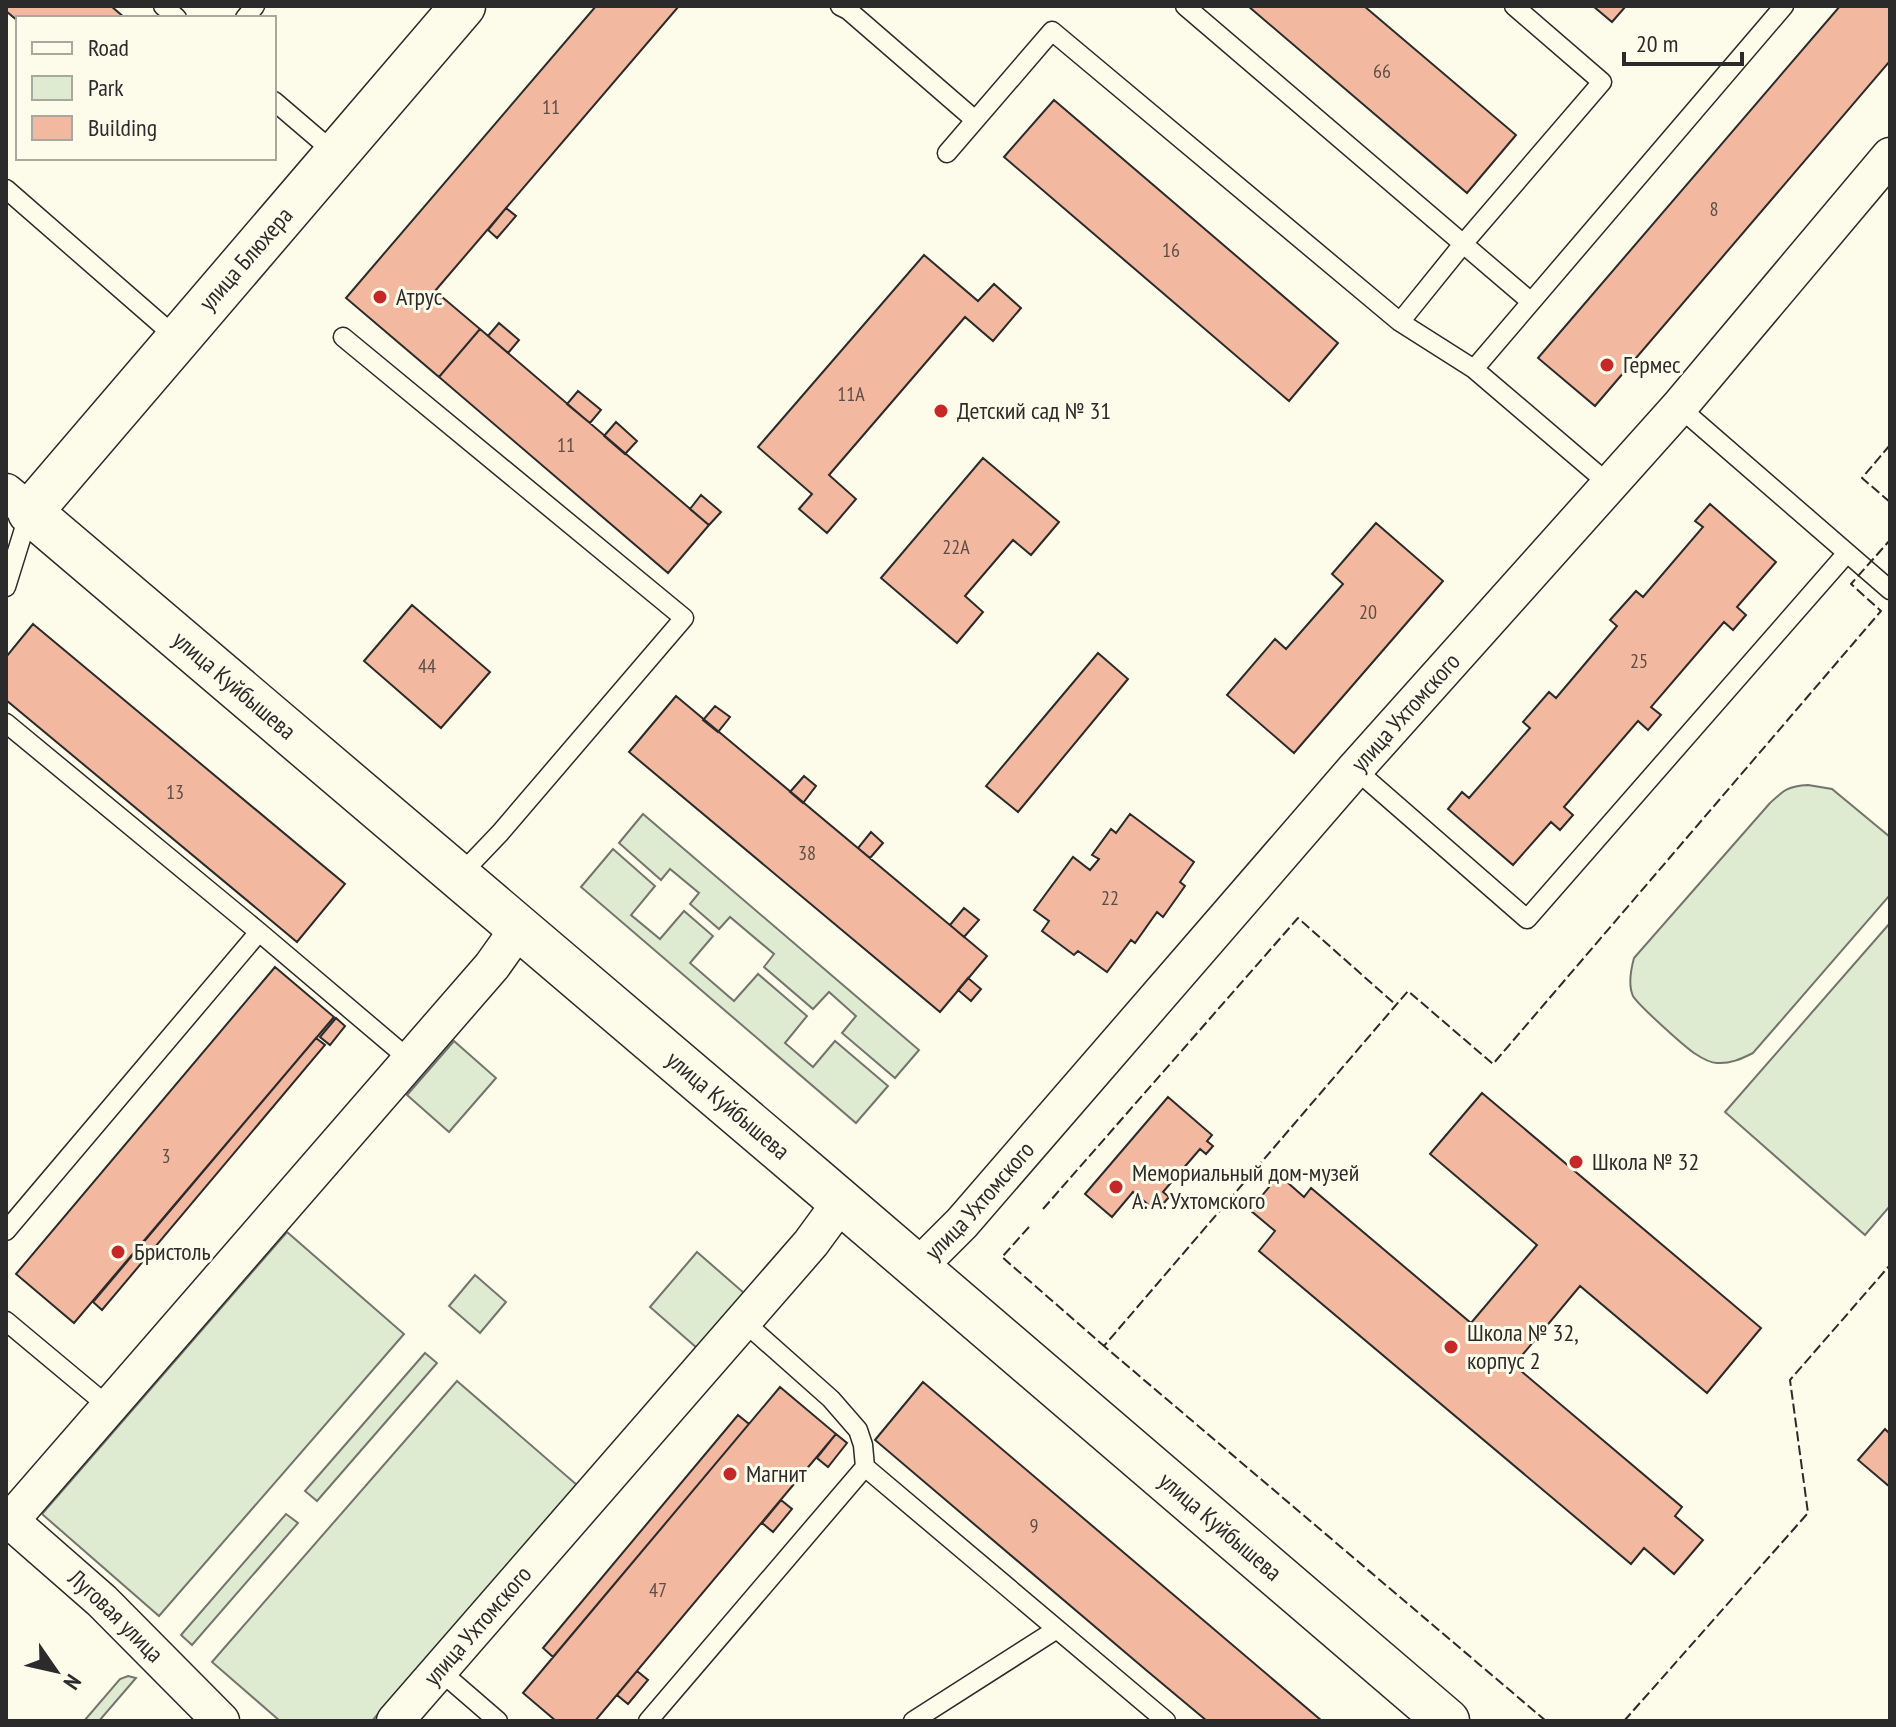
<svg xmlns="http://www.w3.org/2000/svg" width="1896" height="1727" font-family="'PT Sans Narrow',sans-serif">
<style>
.green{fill:#deebd1;stroke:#74746e;stroke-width:2}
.building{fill:#f2b8a0;stroke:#2b2b2b;stroke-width:2}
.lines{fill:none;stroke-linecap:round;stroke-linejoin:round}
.service-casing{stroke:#2b2b2b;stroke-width:21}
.minor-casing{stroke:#2b2b2b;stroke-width:39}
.tertiary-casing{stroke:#2b2b2b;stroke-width:47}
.service{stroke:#fdfbea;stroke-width:18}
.minor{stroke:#fdfbea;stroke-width:36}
.tertiary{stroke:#fdfbea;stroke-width:44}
.fence{stroke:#2b2b2b;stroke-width:2;stroke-dasharray:10 4;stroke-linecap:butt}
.poi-dot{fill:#c62828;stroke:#fdfbea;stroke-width:3}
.labels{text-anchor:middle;stroke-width:6;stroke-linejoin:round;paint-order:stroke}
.number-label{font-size:20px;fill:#5d4e48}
.street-label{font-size:24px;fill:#2b2b2b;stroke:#fdfbea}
.poi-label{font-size:24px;fill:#2b2b2b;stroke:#fdfbea;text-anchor:start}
</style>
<rect width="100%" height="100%" fill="#fdfbea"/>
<path class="green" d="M1808 785 1832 789 1890 837V895L1753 1053C1741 1059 1730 1064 1717 1063 1710 1063 1700 1057 1694 1053 1684 1046 1638 1005 1633 996 1628 985 1631 969 1634 958L1770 803C1784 790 1788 786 1808 785Z
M643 814 919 1050 895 1078 842 1033 856 1016 829 992 813 1009 764 967 774 954 730 917 719 929 690 904 699 893 670 869 661 880 619 843Z
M613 849 655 886 631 915 660 939 684 911 713 936 690 963 734 1001 758 974 807 1016 785 1043 813 1067 835 1041 888 1086 856 1123 581 887Z
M1890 923V1206L1865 1235 1725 1112Z
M454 1041 496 1078 449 1132 407 1095Z
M287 1232 404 1334 159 1616 42 1514Z
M697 1252 744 1293 697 1348 650 1307Z
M475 1275 506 1302 480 1333 449 1306Z
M425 1353 437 1363 317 1501 305 1491Z
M457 1381 577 1485 372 1721H280L212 1662Z
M286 1514 298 1523 192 1645 181 1635Z
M128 1676 136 1678 99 1721H84L120 1679Z"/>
<path class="building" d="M6 6H111L125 18H18V21L6 11Z
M596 6H679L435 291 480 329 439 377 346 298Z
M1248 6H1364L1516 135 1467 193Z
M1593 6H1626L1612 22Z
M1840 6H1890V61L1595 406 1538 358Z
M1054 100 1338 343 1289 401 1004 157Z
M506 208 516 216 497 238 488 230Z
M924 255 978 301 994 284 1021 308 993 341 965 317 829 475 856 499 827 533 799 509 812 494 758 447Z
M499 323 519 340 508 353 488 336Z
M480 329 709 525 668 573 439 377Z
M578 391 601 410 590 423 567 404Z
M616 422 637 441 625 454 604 436Z
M983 458 1059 522 1031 555 1013 540 965 596 983 612 957 643 881 578Z
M701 495 721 512 709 525 690 509Z
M1710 504 1776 562 1737 607 1746 615 1733 630 1724 622 1651 707 1661 715 1648 730 1638 721 1564 807 1573 815 1560 830 1551 822 1513 865 1448 809 1462 792 1469 798 1530 728 1523 722 1549 692 1556 698 1617 626 1610 620 1636 591 1643 597 1703 527 1695 521Z
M1376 523 1443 581 1294 753 1227 695 1275 639 1286 649 1343 584 1332 574Z
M412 605 490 672 441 728 364 661Z
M33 624 345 884 297 942 6 700V657Z
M1098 653 1128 679 1018 812 986 786Z
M676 696 987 956 940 1012 629 752Z
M715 706 730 717 718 732 703 720Z
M804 776 816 786 803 803 790 792Z
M1130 814 1194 862 1180 882 1185 886 1163 917 1157 912 1135 943 1131 940 1107 972 1078 951 1074 955 1042 931 1049 921 1034 910 1073 857 1090 870 1099 859 1092 855 1111 829 1116 833Z
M871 832 883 843 870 858 858 848Z
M964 908 979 920 964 937 950 925Z
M275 967 334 1017 74 1323 16 1274Z
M968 978 981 989 971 1001 958 990Z
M336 1018 345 1026 330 1045 320 1037Z
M316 1038 325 1045 102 1310 93 1302Z
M1482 1093 1761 1328 1707 1393 1580 1286 1514 1365 1682 1507 1675 1516 1703 1540 1674 1574 1644 1548 1631 1564 1259 1251 1275 1231 1250 1210 1279 1175 1304 1197 1311 1188 1471 1323 1537 1245 1430 1154Z
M1168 1097 1212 1135 1207 1141 1213 1146 1206 1154 1200 1149 1163 1192 1169 1197 1162 1205 1156 1200 1150 1206 1133 1192 1112 1217 1085 1194Z
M923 1382 1322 1721H1207L1146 1670 875 1440Z
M780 1387 836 1434 595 1721H556L523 1693Z
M738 1415 749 1424 553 1657 543 1648Z
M1885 1429 1890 1434V1487L1858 1460Z
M836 1434 847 1443 828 1467 817 1458Z
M781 1500 792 1509 773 1532 762 1523Z
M637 1671 648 1680 628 1704 617 1695Z"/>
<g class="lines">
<defs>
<path id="service" d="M163 6 177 18
M840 6 848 10 975 120
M1185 6 1530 301
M245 18 255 6
M274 101 336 154
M947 153 1052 31 1400 322 1474 369 1610 485
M6 189 178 339
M1400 322 1463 244 1602 82 1514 6
M343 337 684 618 500 833 458 877
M1474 369 1784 6
M1679 407 1890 590
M6 587 29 513
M6 723 259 932 410 1060
M1355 769 1527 919 1847 553
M6 1231 259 932
M6 1321 109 1407
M743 1321 831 1399 858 1430 863 1445 865 1467
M439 1670 498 1721
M648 1721 865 1467 1166 1721
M913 1721 1057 1629"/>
<g id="minor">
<path d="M6 492 30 512"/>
<path id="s1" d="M917 1268 962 1223 1355 769 1679 407 1890 156"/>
<path id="s2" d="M6 1517 102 1601 221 1721"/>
<path d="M10 1521 492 966 519 928"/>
<path id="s3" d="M395 1721 811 1243 841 1202"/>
</g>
<g id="tertiary">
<path id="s4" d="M463 6 30 512 812 1177 1447 1721"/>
</g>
</defs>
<use href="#service" class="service-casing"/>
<use href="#minor" class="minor-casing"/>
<use href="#tertiary" class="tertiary-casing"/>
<use href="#service" class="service"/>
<use href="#minor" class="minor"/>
<use href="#tertiary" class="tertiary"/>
<path class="fence" d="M1890 445 1862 478 1890 502
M1043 1209 1298 918 1396 1005
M1029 1227 1002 1257 1104 1346
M1546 1721 1104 1346 1408 991 1493 1064 1881 611 1851 584 1890 540
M1624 1721 1808 1513 1790 1380 1890 1265"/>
</g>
<g class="poi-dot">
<circle cx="380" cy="297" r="8"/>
<circle cx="1607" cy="365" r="8"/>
<circle cx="941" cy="411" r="8"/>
<circle cx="1576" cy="1162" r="8"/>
<circle cx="1116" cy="1187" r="8"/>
<circle cx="118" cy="1252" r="8"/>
<circle cx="1451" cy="1347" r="8"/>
<circle cx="730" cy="1474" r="8"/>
</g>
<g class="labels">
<g class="number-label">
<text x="1382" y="78">66</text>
<text x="551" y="114">11</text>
<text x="1714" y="216">8</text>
<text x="1171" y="257">16</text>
<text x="851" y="401">11А</text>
<text x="566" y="452">11</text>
<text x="956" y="554">22А</text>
<text x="1368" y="619">20</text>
<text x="1639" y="668">25</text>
<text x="427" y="673">44</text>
<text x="175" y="799">13</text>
<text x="807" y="860">38</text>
<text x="1110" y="905">22</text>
<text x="166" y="1163">3</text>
<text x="1034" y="1533">9</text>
<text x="658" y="1597">47</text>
</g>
<g class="street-label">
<text transform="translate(246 259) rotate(-49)" y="8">улица Блюхера</text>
<text dy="8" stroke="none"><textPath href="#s4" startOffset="934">улица Куйбышева</textPath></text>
<text dy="8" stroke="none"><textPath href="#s1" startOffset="740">улица Ухтомского</textPath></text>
<text dy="8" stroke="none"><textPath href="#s4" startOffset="1582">улица Куйбышева</textPath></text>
<text dy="8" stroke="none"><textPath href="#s1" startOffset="92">улица Ухтомского</textPath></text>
<text dy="8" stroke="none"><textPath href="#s4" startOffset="2230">улица Куйбышева</textPath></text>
<text dy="8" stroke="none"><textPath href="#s2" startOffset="148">Луговая улица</textPath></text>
<text dy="8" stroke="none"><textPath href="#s3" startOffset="126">улица Ухтомского</textPath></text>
</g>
<g class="poi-label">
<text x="396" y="305">Атрус</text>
<text x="1623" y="373">Гермес</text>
<text x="957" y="419">Детский сад № 31</text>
<text x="1592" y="1170">Школа № 32</text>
<text x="1132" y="1181">Мемориальный дом-музей<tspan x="1132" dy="28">А. А. Ухтомского</tspan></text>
<text x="134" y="1260">Бристоль</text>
<text x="1467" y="1341">Школа № 32,<tspan x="1467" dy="28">корпус 2</tspan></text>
<text x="746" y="1482">Магнит</text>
</g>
</g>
<rect width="1896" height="1727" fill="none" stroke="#2b2b2b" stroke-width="16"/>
<rect x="16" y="16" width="260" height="144" fill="#fdfbea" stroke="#a9a89e" stroke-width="2"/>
<rect x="32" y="42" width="40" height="12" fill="#fdfbea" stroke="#a9a89e" stroke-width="2"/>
<text x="88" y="56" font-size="24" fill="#2b2b2b">Road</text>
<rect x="32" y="76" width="40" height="24" fill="#deebd1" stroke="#a9a89e" stroke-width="2"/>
<text x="88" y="96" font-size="24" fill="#2b2b2b">Park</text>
<rect x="32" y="116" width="40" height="24" fill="#f2b8a0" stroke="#a9a89e" stroke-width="2"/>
<text x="88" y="136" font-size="24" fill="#2b2b2b">Building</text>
<g transform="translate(56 1671) rotate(124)" stroke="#fdfbea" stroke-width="6" paint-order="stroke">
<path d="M0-6L14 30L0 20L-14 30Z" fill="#2b2b2b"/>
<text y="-12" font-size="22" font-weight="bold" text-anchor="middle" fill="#2b2b2b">N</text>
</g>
<path d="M1624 52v12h118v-12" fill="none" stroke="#2b2b2b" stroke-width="4"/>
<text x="1636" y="52" font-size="24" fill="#2b2b2b" stroke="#fdfbea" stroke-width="6" paint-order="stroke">20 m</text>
</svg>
